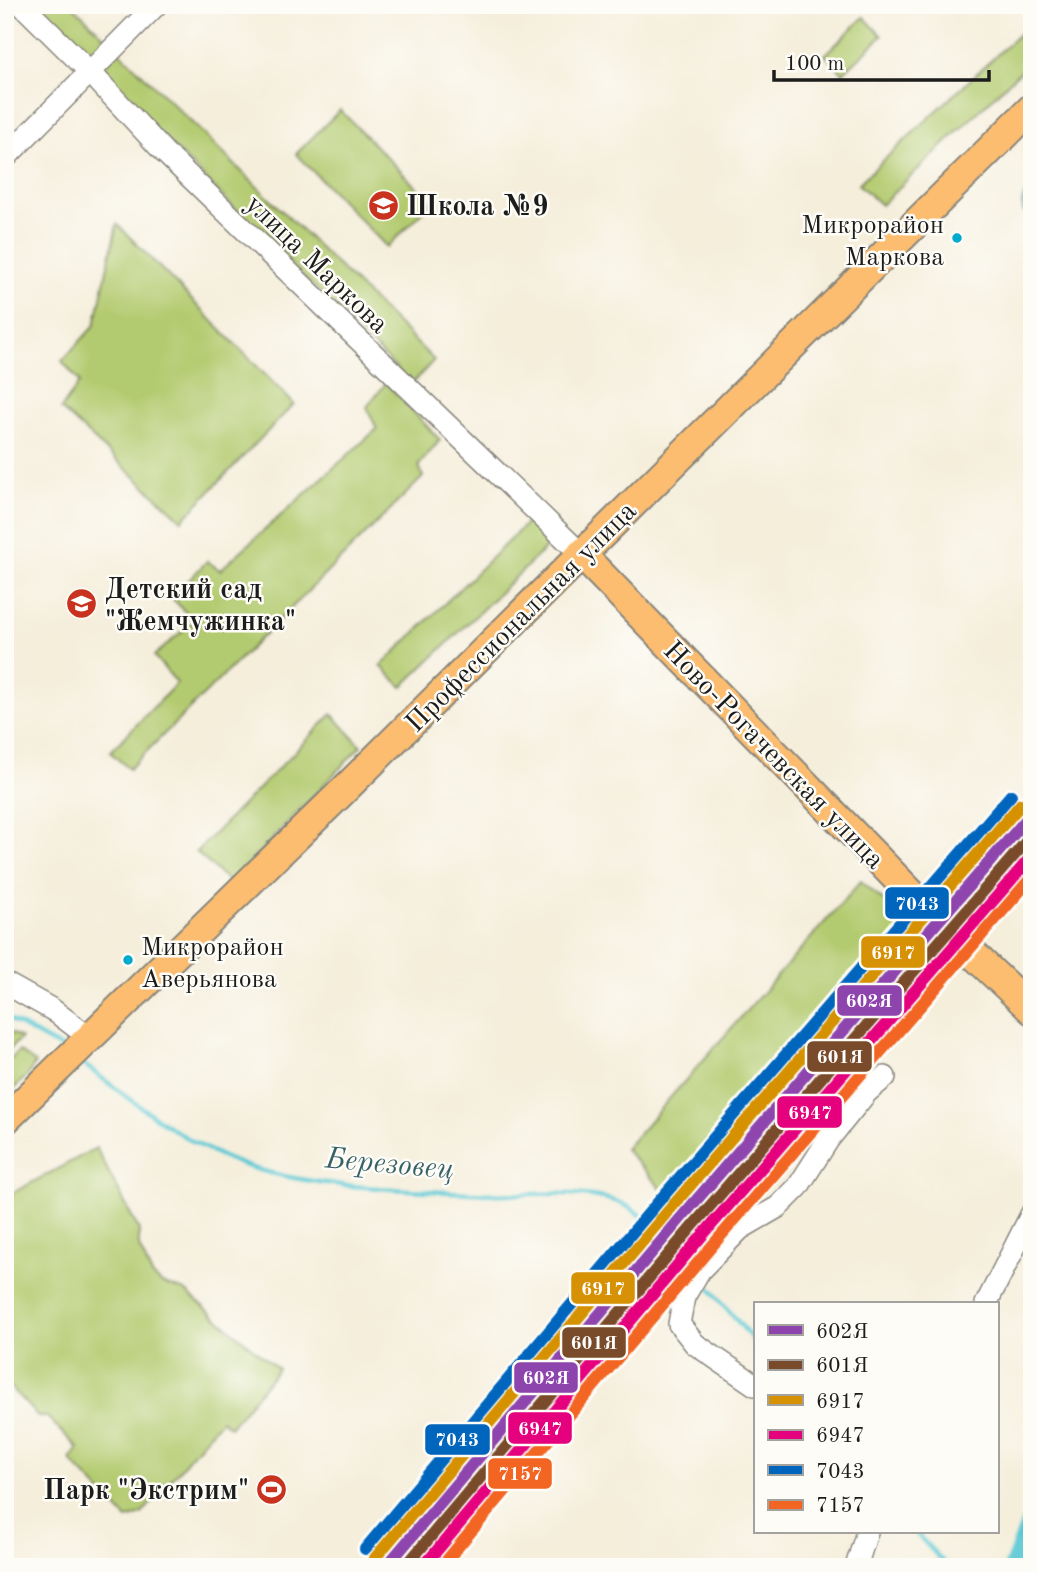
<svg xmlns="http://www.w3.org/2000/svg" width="1037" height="1572" font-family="'Old Standard TT',serif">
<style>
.green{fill:#b3cb70;stroke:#687446;stroke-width:2}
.water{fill:#5cc9d4;stroke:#3c7278;stroke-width:2}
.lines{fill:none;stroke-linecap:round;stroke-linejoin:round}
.stream{stroke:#5cc9d4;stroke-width:4.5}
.river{stroke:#5cc9d4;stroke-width:26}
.minor-casing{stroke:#88857c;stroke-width:24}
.major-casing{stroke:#88857c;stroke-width:32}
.minor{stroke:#fff;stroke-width:21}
.major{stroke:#fcbd6f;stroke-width:28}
.rail-1-casing{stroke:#fdfcf7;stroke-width:18}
.rail-2-casing{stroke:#fdfcf7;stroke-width:18}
.rail-3-casing{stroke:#fdfcf7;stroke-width:18}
.rail-4-casing{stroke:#fdfcf7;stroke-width:18}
.rail-5-casing{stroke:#fdfcf7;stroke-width:18}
.rail-6-casing{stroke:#fdfcf7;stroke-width:18}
.rail-1{stroke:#8e44ad;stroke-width:12}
.rail-2{stroke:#7a4b2a;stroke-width:12}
.rail-3{stroke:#d69104;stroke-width:12}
.rail-4{stroke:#e5007d;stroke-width:12}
.rail-5{stroke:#0065bd;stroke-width:12}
.rail-6{stroke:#f26522;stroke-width:12}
.bus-dot{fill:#00a9ce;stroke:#fdfcf7;stroke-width:2.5}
.labels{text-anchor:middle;stroke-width:5;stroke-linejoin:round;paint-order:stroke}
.bus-label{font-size:26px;fill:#1c1c1c;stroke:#fdfcf7;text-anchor:end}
.poi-label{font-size:28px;font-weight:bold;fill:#1c1c1c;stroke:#fdfcf7;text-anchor:start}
.street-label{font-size:28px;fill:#1c1c1c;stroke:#fdfcf7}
.water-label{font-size:30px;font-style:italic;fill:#366166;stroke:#fdfcf7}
.line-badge{stroke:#fdfcf7;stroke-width:2.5}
.badge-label{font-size:19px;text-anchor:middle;font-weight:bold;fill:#fff}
</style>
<rect width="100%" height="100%" fill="#fdfcf7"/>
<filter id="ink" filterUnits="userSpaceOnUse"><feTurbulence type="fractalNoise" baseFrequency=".0143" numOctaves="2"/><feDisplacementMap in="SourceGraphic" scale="14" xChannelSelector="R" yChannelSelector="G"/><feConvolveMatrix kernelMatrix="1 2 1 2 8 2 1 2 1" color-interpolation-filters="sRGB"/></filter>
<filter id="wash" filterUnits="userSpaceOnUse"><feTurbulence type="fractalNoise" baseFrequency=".00686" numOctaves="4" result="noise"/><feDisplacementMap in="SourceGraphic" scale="28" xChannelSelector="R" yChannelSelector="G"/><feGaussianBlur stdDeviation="1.57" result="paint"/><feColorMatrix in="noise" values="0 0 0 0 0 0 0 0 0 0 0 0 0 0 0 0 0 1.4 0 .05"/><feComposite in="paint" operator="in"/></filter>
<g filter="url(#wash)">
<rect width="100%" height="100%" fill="#f5eedb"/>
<path class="green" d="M30 5H72L434 360 412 384Z
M864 17 882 36 843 73 825 55Z
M1032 22V60L881 205 858 184Z
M340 110 432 203 387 247 296 154Z
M117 224 294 404 182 520 61 409 80 382 62 361 95 325Z
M386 383 440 440 419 465 423 477 129 769 110 752 177 683 154 656 194 621 172 598 207 561 220 570 377 429 367 407Z
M528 522 550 544 402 687 381 666Z
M332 714 361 746 230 883 196 852Z
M861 881 917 930 679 1208 625 1149Z
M5 1030 21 1038 5 1054Z
M19 1051 35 1063 29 1074 5 1097V1065Z
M96 1148 139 1230V1247L152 1275 161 1283 185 1291 278 1369 230 1427 221 1420 142 1514 127 1519 70 1460 78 1448 47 1417 37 1416 5 1381V1197Z"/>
<path class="water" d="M1032 192V216L1023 211 1022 202 1024 196Z"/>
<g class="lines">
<path class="stream" d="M5 1017 63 1049
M78 1060C135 1102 193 1153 263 1171 329 1189 425 1191 494 1194 534 1196 577 1189 615 1201 647 1211 672 1248 694 1270
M702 1279 755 1342
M915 1532 948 1567"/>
<path class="river" d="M1017 1567 1032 1528"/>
</g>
</g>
<g filter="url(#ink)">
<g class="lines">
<defs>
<path id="minor" d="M22 5 90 72 163 151 581 554
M5 158 156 5
M5 983 53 1010 90 1038
M986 1304 1032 1213
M755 1385 695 1344 679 1324 684 1297 700 1270 740 1229 778 1207 798 1187 828 1140 867 1092 885 1077
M856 1567 867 1532"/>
<path id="major" d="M581 554 939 922 1032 1010
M5 1120 343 791 1032 108"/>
</defs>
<use href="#minor" class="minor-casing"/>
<use href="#major" class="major-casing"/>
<use href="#minor" class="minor"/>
<use href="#major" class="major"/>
<defs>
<path id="rail-1" d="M386 1567 680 1219 1032 813"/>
<path id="rail-2" d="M405 1567 691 1228 1032 835"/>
<path id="rail-3" d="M375 1558 669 1210 1021 804"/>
<path id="rail-4" d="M423 1567 701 1237 1032 856"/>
<path id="rail-5" d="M365 1549 659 1201 1011 795"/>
<path id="rail-6" d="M441 1567 712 1246 1032 877"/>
</defs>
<use href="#rail-1" class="rail-1-casing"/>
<use href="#rail-2" class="rail-2-casing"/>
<use href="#rail-3" class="rail-3-casing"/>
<use href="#rail-4" class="rail-4-casing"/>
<use href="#rail-5" class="rail-5-casing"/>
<use href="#rail-6" class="rail-6-casing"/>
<use href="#rail-1" class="rail-1"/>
<use href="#rail-2" class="rail-2"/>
<use href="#rail-3" class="rail-3"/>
<use href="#rail-4" class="rail-4"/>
<use href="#rail-5" class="rail-5"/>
<use href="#rail-6" class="rail-6"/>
</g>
</g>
<defs>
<symbol id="school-disc" viewBox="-11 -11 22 22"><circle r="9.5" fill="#c8321e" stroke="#fdfcf7"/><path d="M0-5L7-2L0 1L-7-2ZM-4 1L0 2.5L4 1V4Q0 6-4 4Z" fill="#fff"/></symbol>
<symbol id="stadium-disc" viewBox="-11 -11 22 22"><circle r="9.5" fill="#c8321e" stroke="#fdfcf7"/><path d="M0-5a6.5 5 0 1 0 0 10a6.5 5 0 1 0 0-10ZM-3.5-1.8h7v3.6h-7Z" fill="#fff"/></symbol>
</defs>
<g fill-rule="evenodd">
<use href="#school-disc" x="366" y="188" width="35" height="35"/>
<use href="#school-disc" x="64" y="586" width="35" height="35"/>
<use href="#stadium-disc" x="254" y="1472" width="35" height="35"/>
</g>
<g class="bus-dot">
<circle cx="957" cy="238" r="6"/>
<circle cx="128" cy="960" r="6"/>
</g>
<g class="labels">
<g class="bus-label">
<text x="944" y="233">Микрорайон<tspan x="944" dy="32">Маркова</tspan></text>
<text x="141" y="955" text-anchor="start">Микрорайон<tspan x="141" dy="32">Аверьянова</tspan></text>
</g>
<g class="poi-label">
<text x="406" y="215">Школа №9</text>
<text x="105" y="598">Детский сад<tspan x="105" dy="32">"Жемчужинка"</tspan></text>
<text x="249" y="1499" text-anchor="end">Парк "Экстрим"</text>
</g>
<g class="street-label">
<text transform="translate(318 263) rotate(44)" y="10">улица Маркова</text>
<text transform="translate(520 616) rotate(-45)" y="10">Профессиональная улица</text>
<text transform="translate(775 754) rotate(46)" y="10">Ново-Рогачевская улица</text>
</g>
<g class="water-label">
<text transform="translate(390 1163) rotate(5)" y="10">Березовец</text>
</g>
</g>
<g class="line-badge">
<rect x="884" y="886" width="66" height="34" rx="7" fill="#0065bd"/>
<rect x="860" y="935" width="66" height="34" rx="7" fill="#d69104"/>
<rect x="836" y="984" width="67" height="33" rx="7" fill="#8e44ad"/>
<rect x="806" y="1040" width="67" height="33" rx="7" fill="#7a4b2a"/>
<rect x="776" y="1095" width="67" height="34" rx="7" fill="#e5007d"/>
<rect x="570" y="1271" width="66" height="34" rx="7" fill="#d69104"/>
<rect x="561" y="1326" width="66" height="33" rx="7" fill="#7a4b2a"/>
<rect x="513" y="1361" width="66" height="33" rx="7" fill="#8e44ad"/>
<rect x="507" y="1411" width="66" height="34" rx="7" fill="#e5007d"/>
<rect x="424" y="1423" width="67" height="33" rx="7" fill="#0065bd"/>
<rect x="487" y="1457" width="66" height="33" rx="7" fill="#f26522"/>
</g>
<g class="badge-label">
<text x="917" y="910">7043</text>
<text x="893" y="959">6917</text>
<text x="869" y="1007">602Я</text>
<text x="840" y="1063">601Я</text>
<text x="810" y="1119">6947</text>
<text x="603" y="1295">6917</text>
<text x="594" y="1349">601Я</text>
<text x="546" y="1384">602Я</text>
<text x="540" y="1435">6947</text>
<text x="457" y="1446">7043</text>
<text x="520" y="1480">7157</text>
</g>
<rect width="1037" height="1572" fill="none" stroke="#fdfcf7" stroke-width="28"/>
<rect x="754" y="1302" width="245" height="231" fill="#fdfcf7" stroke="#a3a29f" stroke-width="2"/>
<rect x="768" y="1325" width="35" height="10" fill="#8e44ad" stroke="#a3a29f" stroke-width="2"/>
<text x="816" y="1338" font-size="21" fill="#1c1c1c">602Я</text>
<rect x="768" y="1360" width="35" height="10" fill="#7a4b2a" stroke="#a3a29f" stroke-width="2"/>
<text x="816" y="1372" font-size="21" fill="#1c1c1c">601Я</text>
<rect x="768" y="1395" width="35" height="10" fill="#d69104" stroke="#a3a29f" stroke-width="2"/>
<text x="816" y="1408" font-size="21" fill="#1c1c1c">6917</text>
<rect x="768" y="1430" width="35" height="10" fill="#e5007d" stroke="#a3a29f" stroke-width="2"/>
<text x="816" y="1442" font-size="21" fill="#1c1c1c">6947</text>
<rect x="768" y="1465" width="35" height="10" fill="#0065bd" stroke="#a3a29f" stroke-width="2"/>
<text x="816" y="1478" font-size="21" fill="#1c1c1c">7043</text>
<rect x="768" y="1500" width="35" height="10" fill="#f26522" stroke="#a3a29f" stroke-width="2"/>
<text x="816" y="1512" font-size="21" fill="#1c1c1c">7157</text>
<path d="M774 70v10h215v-10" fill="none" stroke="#1c1c1c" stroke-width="3.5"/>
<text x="785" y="70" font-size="21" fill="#1c1c1c" stroke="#fdfcf7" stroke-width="5" paint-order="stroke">100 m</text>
</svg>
